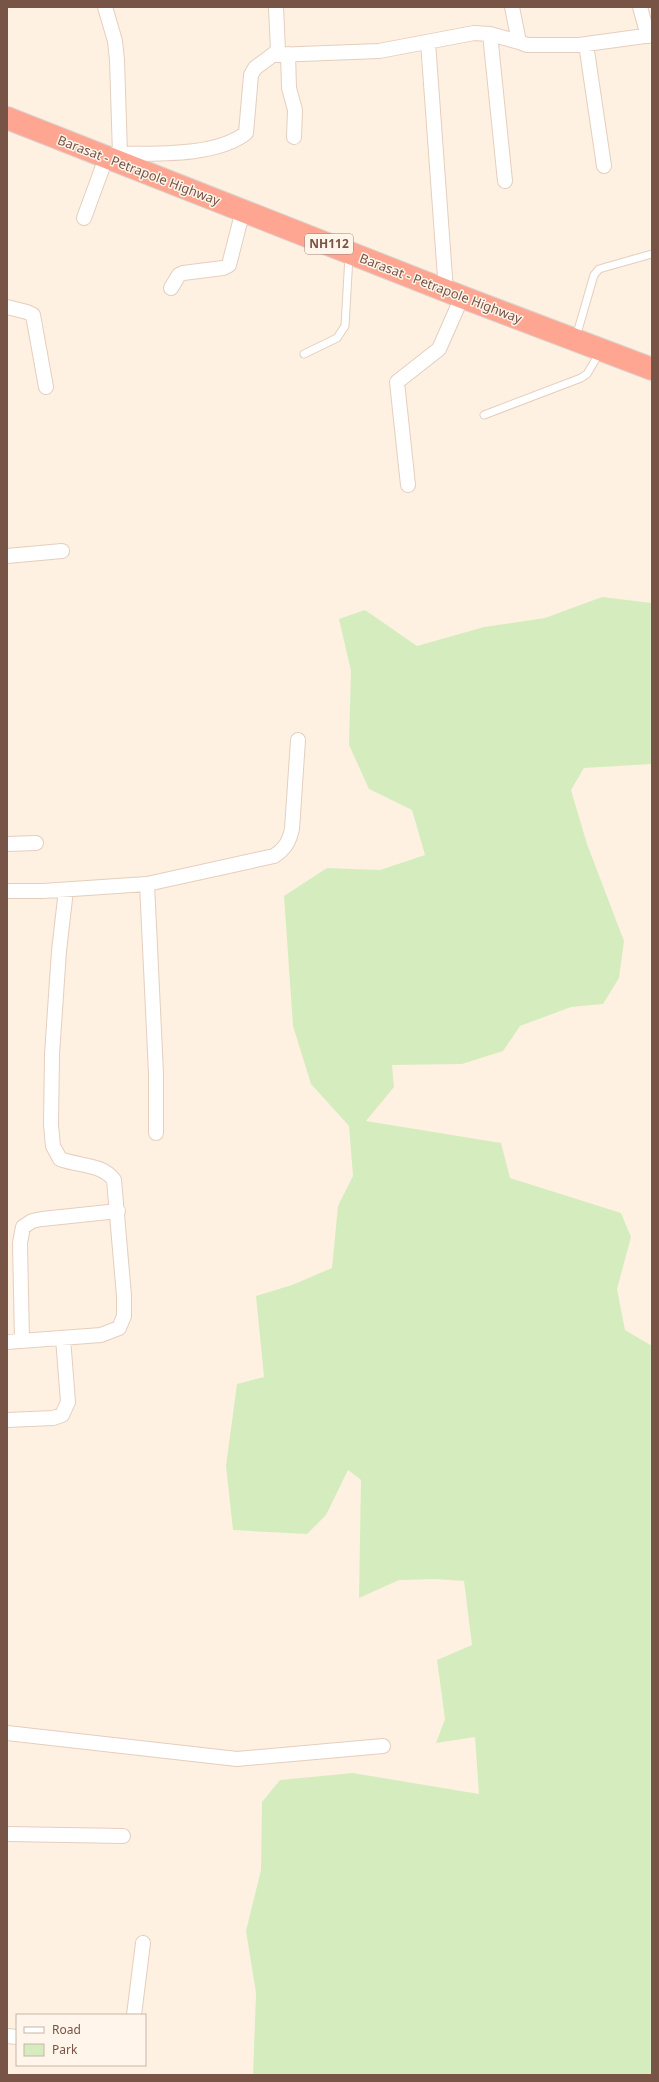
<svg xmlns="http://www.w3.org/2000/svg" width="659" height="2082" font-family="'Noto Sans',sans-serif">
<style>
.green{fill:#d5edbe}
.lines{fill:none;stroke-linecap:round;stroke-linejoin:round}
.lane-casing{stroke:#e5cebf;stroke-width:9}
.street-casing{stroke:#e5cebf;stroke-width:16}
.highway-casing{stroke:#dcd3cf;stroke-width:24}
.lane{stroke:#fff;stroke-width:7}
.street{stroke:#fff;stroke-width:14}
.highway{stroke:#fea692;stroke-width:22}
.labels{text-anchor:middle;stroke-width:3;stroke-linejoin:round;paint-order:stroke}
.shield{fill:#fff5ea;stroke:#a08477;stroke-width:1}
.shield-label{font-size:12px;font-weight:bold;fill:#785446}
.street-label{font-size:13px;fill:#785446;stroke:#fff5ea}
</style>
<rect width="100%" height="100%" fill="#fef1e1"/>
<path class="green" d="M602 597 652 603V764L584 768 571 790 587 844 624 941 619 978 603 1004 571 1007 520 1026 503 1051 462 1064 392 1065 394 1087 366 1121 501 1143 510 1178 621 1213 631 1237 617 1289 625 1330 652 1346V2075H253L256 1993 246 1931 261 1870 262 1802 280 1780 353 1773 479 1794 475 1737 436 1743 445 1719 437 1660 472 1645 464 1581 436 1579 399 1580 359 1598 361 1480 348 1470 326 1515 307 1534 233 1530 226 1466 237 1384 264 1377 256 1296 292 1285 332 1268 338 1206 353 1176 349 1126 311 1084 293 1026 284 896 327 868 380 870 425 855 412 810 369 789 349 745 351 671 339 619 365 610 417 646 484 627 545 618Z"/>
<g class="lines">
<defs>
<path id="lane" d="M576 337 594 275 599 269 652 254
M304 354 337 338 345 326 349 256
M484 415 581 378 587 374 600 352"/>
<path id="street" d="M105 7 115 41 117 60 120 154
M512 7 519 42 527 45H579L652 35
M640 7 648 36
M490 34 505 181
M428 42 446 291
M586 44 604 166
M288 54 289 88 295 110 294 137
M275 55 379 51 474 33 490 34 519 42
M110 154C149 153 214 158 246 133L251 75 255 68 278 51 276 7
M84 218 106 158
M171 288 179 275 183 273 223 268 229 265 243 210
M7 307 27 312 33 315 46 387
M408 485 397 382 439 349 462 297
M7 556 62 551
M7 844 36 843
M147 884 156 1073V1133
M7 891H43L147 884 274 856C285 849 289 842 292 829L298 740
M22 1341 20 1243 23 1227 32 1221 42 1219 118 1211
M7 1342 101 1335 119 1328 124 1316V1296L114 1180C103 1164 78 1166 60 1159L53 1146 51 1125 52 1054 59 951 66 890
M7 1420 53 1418 62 1415 68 1402 63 1338
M7 1733 237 1759 383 1746
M7 1834 123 1836
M134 2015 143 1943
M7 2036 17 2037"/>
<path id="highway" d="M7 118 462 297 652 369"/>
</defs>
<use href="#lane" class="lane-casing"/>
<use href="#street" class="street-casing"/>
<use href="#highway" class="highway-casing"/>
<use href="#lane" class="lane"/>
<use href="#street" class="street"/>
<use href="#highway" class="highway"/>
</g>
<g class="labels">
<rect class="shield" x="305" y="234" width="48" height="20" rx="3"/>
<g class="shield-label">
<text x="329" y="248">NH112</text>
</g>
<g class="street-label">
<text transform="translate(139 170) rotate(21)" y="5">Barasat - Petrapole Highway</text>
<text transform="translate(441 288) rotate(21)" y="5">Barasat - Petrapole Highway</text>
</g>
</g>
<rect width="659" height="2082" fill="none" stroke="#785446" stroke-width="16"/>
<rect x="16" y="2014" width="130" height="52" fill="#fff5ea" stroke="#c9b5a8"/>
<rect x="24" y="2027" width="20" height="6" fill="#ffffff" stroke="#c9b5a8"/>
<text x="52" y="2034" font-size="12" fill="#785446">Road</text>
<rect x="24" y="2044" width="20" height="12" fill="#d5edbe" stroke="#c9b5a8"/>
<text x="52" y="2054" font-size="12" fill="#785446">Park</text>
</svg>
